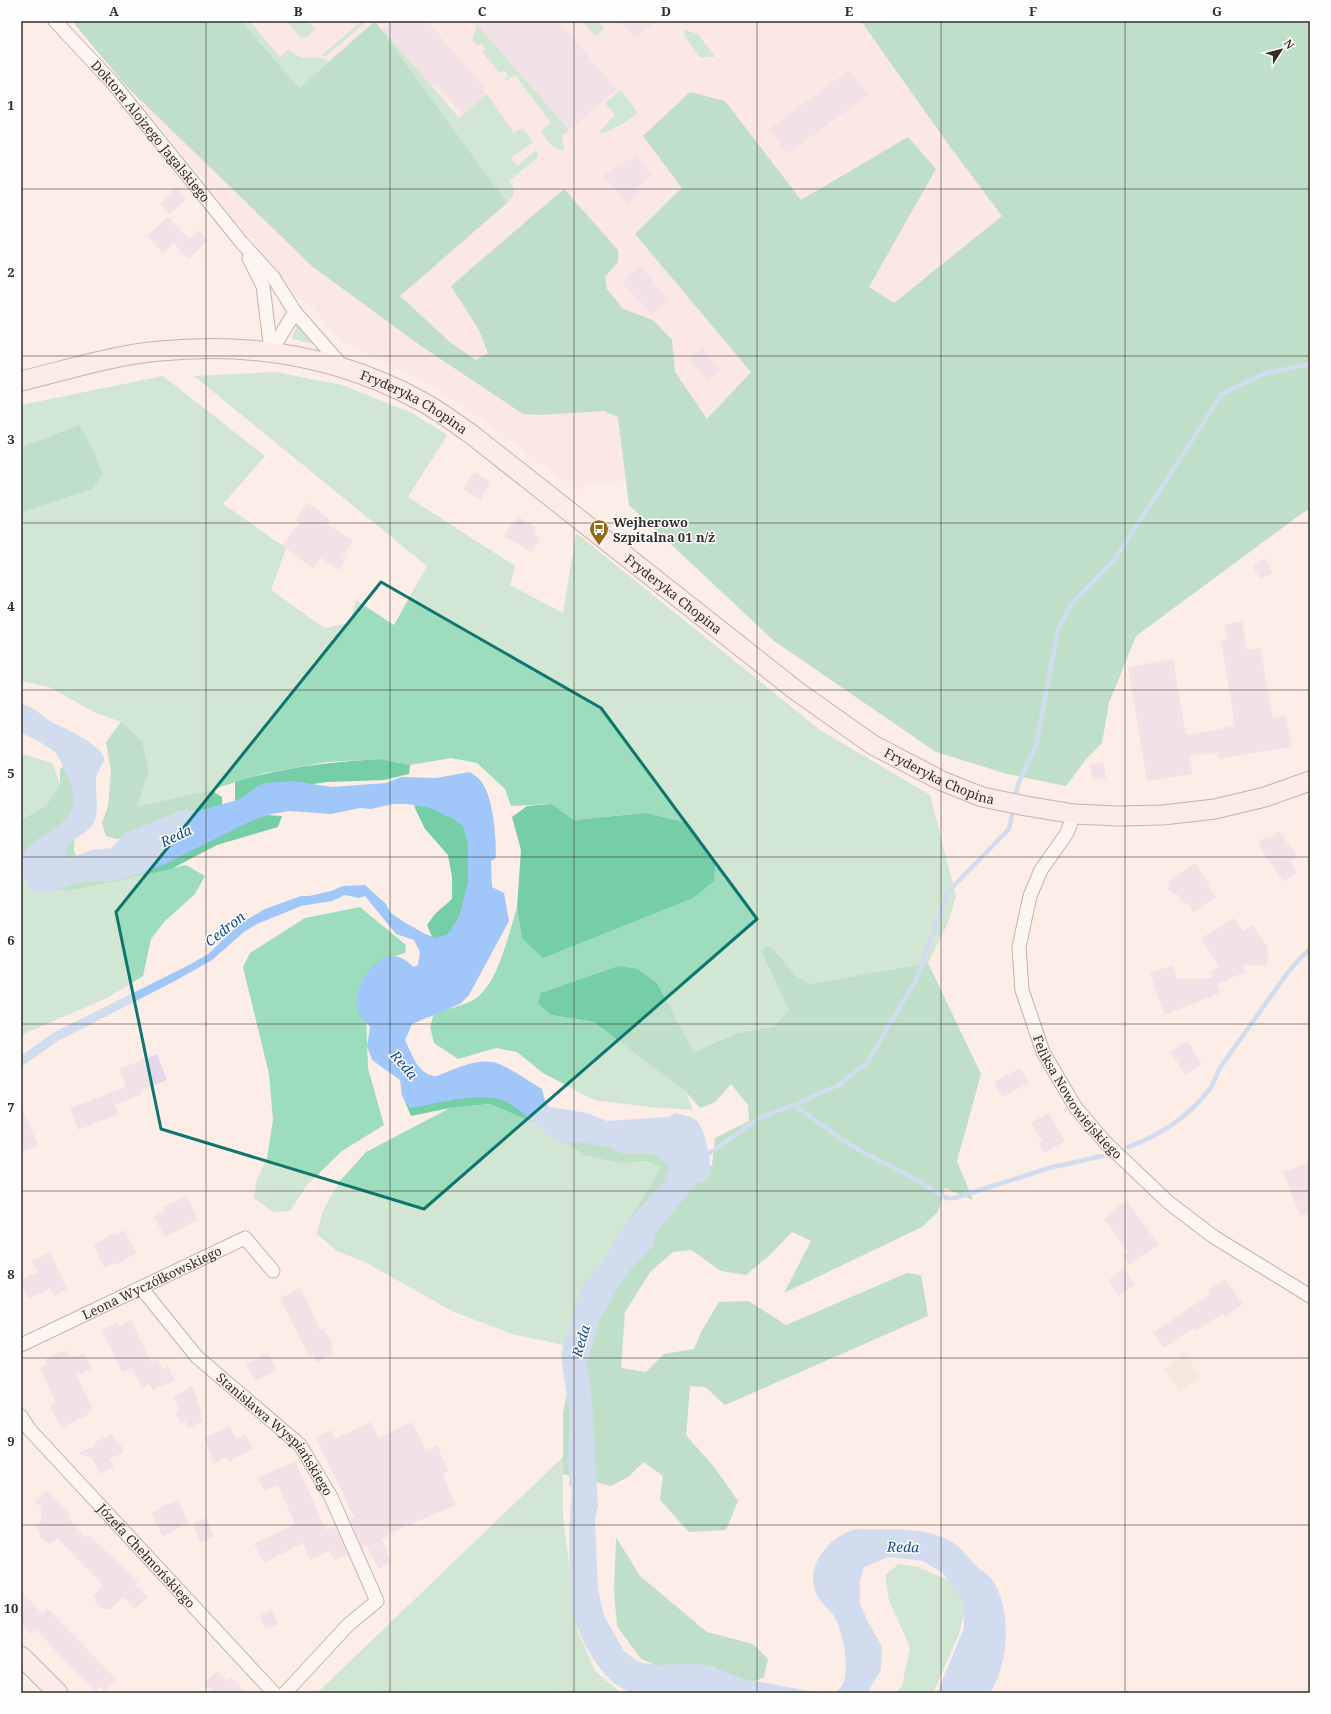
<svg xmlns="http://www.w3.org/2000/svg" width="1331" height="1714" font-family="'Noto Serif',serif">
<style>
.industrial{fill:#f0e5d1}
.medical{fill:#fadfe3}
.green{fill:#9dddbd}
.forest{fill:#75cea5}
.water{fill:#a1c7fa}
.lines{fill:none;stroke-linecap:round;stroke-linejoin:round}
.stream{stroke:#a1c7fa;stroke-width:4.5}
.building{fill:#e6d6e9}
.street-casing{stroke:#836e64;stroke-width:15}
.secondary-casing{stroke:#836e64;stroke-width:21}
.street{stroke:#fff;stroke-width:13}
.secondary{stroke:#fbeaee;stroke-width:19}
.marked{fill:none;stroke:#0f766e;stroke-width:3;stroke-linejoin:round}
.grid{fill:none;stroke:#352c28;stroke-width:1;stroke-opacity:0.55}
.labels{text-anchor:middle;stroke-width:3;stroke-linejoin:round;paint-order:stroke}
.street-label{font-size:13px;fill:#352c28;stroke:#fefefe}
.poi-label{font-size:13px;font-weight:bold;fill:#352c28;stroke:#fefefe;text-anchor:start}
.water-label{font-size:14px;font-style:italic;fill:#134d97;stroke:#fefefe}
.neatline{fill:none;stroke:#352c28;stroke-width:1.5}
.grid-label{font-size:13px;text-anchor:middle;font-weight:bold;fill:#352c28}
</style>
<rect width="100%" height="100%" fill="#fcede6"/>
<path class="industrial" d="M1185 1354 1201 1377 1180 1392 1164 1369Z"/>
<path class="medical" d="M72 21H1040L948 143 1003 216 894 303 643 479 585 484 578 491 462 405 417 377 349 345 333 332 311 305 303 302 295 294 90 40Z"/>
<path class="green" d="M239 21H249L280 57 289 49C303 65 316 52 329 61L299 88Z
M287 21H308L315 29 307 37 301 38Z
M362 21H367L326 56 322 55Z
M582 21H598L604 28 596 36Z
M477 24 569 130 562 135 564 150C551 148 547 142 541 131L551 123 515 75 506 81 505 79 509 76 504 70 500 73 482 52 486 49 481 43 478 46 472 40Z
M381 29H383L459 118 487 94 514 133 523 128 533 142 511 158 517 166 537 150 538 157 509 181 514 188 513 196 507 203Z
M684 30 698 34 715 57H700L685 37Z
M621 90 638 113 621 125 601 134 599 132 615 115 605 103Z
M298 321 318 345 292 339Z
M275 372 342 385 412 413 447 435 408 497 515 566 510 585 563 613 576 533 820 730 930 795 956 896 948 923 928 963 810 984 797 977 774 950 761 953 789 1010 774 1027 737 1033 694 1052 657 983 551 1015 594 1022 686 1092 693 1110 650 1107 594 1100 543 1073 517 1052 496 1048 458 1059 434 1043 430 1027 434 1013C446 1009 464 1006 475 999 499 982 508 935 517 908L522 938 645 813 574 820 552 804 511 806 505 789 477 763 451 758 410 765 380 759 327 762 265 773 197 794 136 808 149 770 142 741 121 722 94 712 49 687 21 681V513L92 489 79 425 21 447V405L163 376 265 456 223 504 286 548 271 590 324 628 350 623 356 600 394 625 427 566 194 376Z
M21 755H26L52 763 60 784 46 806 21 820Z
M186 865 205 876 195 894 165 921 151 939 143 976 107 998 21 1035V868L39 885 69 891Z
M360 907 406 945 405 953 381 961 366 1014 368 1068 384 1125 342 1151 307 1185 290 1211 273 1212 254 1198 256 1182 267 1158 273 1120 269 1074 243 967 250 953 305 918Z
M490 1104 539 1125 620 1163 647 1161 661 1167 595 1279 573 1347 512 1334 452 1311 365 1262 337 1251 317 1234 323 1211 339 1182 366 1152 450 1108Z
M563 1457V1518L578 1632 595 1671 621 1693H317Z
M899 1564 918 1567 952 1582 967 1600 959 1634 933 1693H895L902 1686 910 1647 889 1600 885 1575Z"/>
<path class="forest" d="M72 21H241L299 88 375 21 507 203 400 296 451 343 476 360 488 353 479 330 451 286 564 189 618 250V262L605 277 607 289 623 309 653 320 672 340 675 372 707 419 751 372 635 234 682 188 643 136 690 92 725 101 801 200 908 137 936 169 869 287 894 303 1002 216 948 144 861 21H1310V509L1301 514 1136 636 1109 703 1102 743 1087 758 1066 786 1007 774 936 752 774 641 629 505 618 417 604 411 541 415 523 414 421 346 313 267 127 87Z
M79 425 91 446 103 474 92 489 21 513V447Z
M121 722 142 741 149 770 137 807 211 790 222 797V806L117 839 106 836 102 823 108 806 111 771 106 742Z
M380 759 410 765 409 774 384 780 327 782 266 791 235 801V782C283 767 331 762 380 759Z
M68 763 77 779 74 851 81 866 267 815 282 816 278 827 217 845 171 869 69 891 39 885 21 868V820L46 806 60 784V769Z
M435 796 493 837 444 964 427 925 435 914 452 899V877L448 855 425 829 414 806Z
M552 804 574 820 645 813 691 824 715 864 714 881 693 898 543 958 522 938 517 908 521 850 512 817 527 806Z
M767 946 774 950 797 977 810 984 928 963 981 1074 957 1161 973 1200 945 1188 938 1212 922 1227 784 1293 811 1241 792 1232 772 1253 746 1275 721 1271 691 1250 673 1252 651 1271 625 1312 621 1368 646 1372 664 1354 694 1349 701 1332 719 1302 749 1301 786 1325 907 1273 921 1275 928 1316 725 1405 705 1387 690 1386 686 1435 715 1468 738 1501 726 1530 689 1532 660 1500 663 1476 644 1462 628 1477 611 1486 563 1474V1414L572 1366 616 1242 661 1167 647 1161 620 1163 585 1155 539 1125 490 1104 450 1108 411 1116 404 1099 466 1086 659 1148 689 1177 712 1165 715 1138 749 1121 748 1105 731 1084 715 1102 700 1108 686 1092 594 1022 551 1015 538 1003 541 993 619 966 637 969 657 983 694 1052 737 1033 774 1027 789 1010 761 952Z
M616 1537 640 1576 707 1632 753 1644 768 1659 764 1677 747 1685 668 1670 641 1659 617 1626 614 1590Z"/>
<path class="water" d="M21 704C35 706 43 718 55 724 67 729 100 744 104 758 105 762 97 771 96 779 95 793 100 809 94 822 87 837 67 837 65 855L70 858 92 850 112 848 125 833 182 810 198 811 234 801 242 798 259 785 266 783 293 781 332 787 386 783 401 777 436 778 470 772C473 774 477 777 480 780 494 796 496 838 496 858L491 861 492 887 504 893 509 921 469 995 460 1004 412 1024 405 1040C412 1054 418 1076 437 1076 455 1069 479 1056 499 1064 514 1070 528 1081 542 1089L545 1101 550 1107 587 1113 607 1121 668 1117 675 1113C682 1115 691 1116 696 1120 706 1129 710 1160 711 1174L702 1182H698L657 1231 652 1247 632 1268 618 1288 600 1319 587 1363 592 1400 598 1507 595 1518 598 1590 604 1616 624 1651 637 1661 643 1663 660 1665 690 1663 710 1666 744 1679 819 1693H634C603 1686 581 1642 573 1613 571 1606 571 1597 571 1589 568 1555 569 1521 572 1488L569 1484 570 1473 567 1465 570 1417 561 1356 564 1343 583 1284 602 1264 620 1231 664 1181 669 1168 664 1161 654 1154H623L610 1148 582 1142 563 1144C544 1134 530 1117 512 1105 488 1088 438 1104 410 1108L402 1096 400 1080 372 1060 367 1046 370 1027C366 1022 360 1017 358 1012 351 990 373 952 398 957 404 958 410 964 414 967L418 965 420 952 414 940 396 934 365 896 359 898 345 895 332 901 301 906 257 924 244 932 212 960 173 982 58 1041 21 1067V1056L53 1033 191 964 208 954 241 923 265 909 301 896H309L331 891 343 886 365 885 385 903 391 913 404 922 425 934 437 938 448 934 459 917 468 881V844L463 826 451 817 446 816 431 808 407 804H393L371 809 360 808 331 814 289 811 267 815 249 822 163 865C146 870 128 878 111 881 100 883 88 880 77 883 70 885 46 895 39 893 25 889 17 871 23 857 29 839 53 832 66 819 81 803 71 782 63 766 61 762 58 755 55 752 49 747 29 736 21 733Z
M858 1529C882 1530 917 1527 939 1536 959 1543 963 1552 976 1566 980 1570 987 1573 990 1577 1013 1605 1009 1665 990 1693H937L964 1628 963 1603 944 1574 923 1561 889 1557 864 1567 860 1580V1604L868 1622 882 1647 881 1670 867 1693H835C838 1690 843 1686 844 1681 849 1665 843 1631 834 1616 829 1609 822 1604 818 1597 808 1579 814 1561 827 1547 835 1538 845 1531 858 1529Z"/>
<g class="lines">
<path class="stream" d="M1015 799 1018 784 1036 746 1058 630 1071 605 1115 559 1222 394 1266 373 1310 364
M794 1105 850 1145 917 1180 946 1198H955L1049 1168 1102 1156
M1128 1147C1161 1135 1188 1117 1209 1090 1214 1084 1216 1075 1220 1068 1235 1046 1251 1025 1266 1003 1281 983 1290 966 1310 949
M704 1157 759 1118 794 1105 839 1085 867 1063 916 980 948 892 1009 829 1013 809"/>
</g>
<path class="building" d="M392 21H427L485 88 483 90 487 94 463 115 437 85 433 88 383 29Z
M475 21H558L617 89 569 130Z
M620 21H657L635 39Z
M849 70 868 95 787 154 769 129Z
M636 154 652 176 637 187 641 192 628 204 603 176 617 164 619 167Z
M176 188 187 199 170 214 160 203Z
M168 217 189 239 198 230 208 240 189 259 173 243 163 253 147 236Z
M640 266 669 299 652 315 622 282Z
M702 348 721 370 708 381 689 359Z
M474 472 491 482 480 500 463 489Z
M308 502 330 520 327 524 353 541 342 557 346 559 339 570 321 558 313 569 282 545 299 523 295 520Z
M517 516 537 528 533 534 541 538 532 552 504 536Z
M1265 558 1273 573 1260 579 1252 565Z
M1242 621 1247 650 1260 648 1273 718 1286 716 1292 747 1218 759 1217 752 1189 756 1192 774 1147 781 1128 667 1173 659 1186 735 1235 726 1221 640 1227 639 1224 625Z
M1104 762 1106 778 1092 780 1090 764Z
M1279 831 1298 857 1290 862 1297 872 1284 882 1259 847 1260 841 1265 837 1270 838Z
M1195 863 1210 885 1208 886 1216 897 1194 913 1186 902 1184 904 1177 894 1171 893 1168 889 1170 880Z
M1234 918 1243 931 1253 925 1268 948 1267 966 1242 965 1245 972 1217 984 1220 993 1164 1015 1150 973 1173 965 1177 979 1213 978 1210 971 1219 967 1201 938Z
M1187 1041 1202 1064 1186 1075 1170 1052Z
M157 1054 167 1080 142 1090 140 1095 115 1105 119 1114 78 1130 70 1108 126 1087 119 1069Z
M1020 1068 1029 1083 1002 1097 994 1082Z
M21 1105 38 1146 21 1152Z
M1049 1113 1065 1142 1044 1153 1038 1143 1042 1141 1031 1122Z
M1310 1162V1212L1300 1215 1283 1172Z
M187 1196 198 1220 165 1237 154 1217 165 1211 163 1207Z
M1126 1200 1159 1245 1129 1265 1122 1256 1128 1252 1104 1219Z
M125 1230 136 1253 116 1265 115 1263 104 1268 94 1245 114 1233 115 1235Z
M50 1252 67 1289 55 1296 50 1288 28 1299 21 1280 38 1272 32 1261Z
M1123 1268 1135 1284 1120 1296 1108 1281Z
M1225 1279 1243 1304 1225 1317 1223 1313 1196 1331 1194 1328 1164 1348 1153 1333 1210 1294 1207 1291Z
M301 1288 320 1330 324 1328 333 1345 330 1346 334 1354 316 1363 312 1354 309 1356 280 1298Z
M131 1320 151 1362 158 1359 163 1369 168 1366 175 1380 152 1390 149 1384 142 1388 132 1368 122 1372 102 1330 117 1322 118 1326Z
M65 1350 68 1356H78L85 1353 92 1369 77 1375 93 1410 87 1413 88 1415 61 1428 50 1406 56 1403 40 1368 47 1365 45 1359Z
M268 1353 277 1370 255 1381 246 1364Z
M192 1387 198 1400 197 1401 202 1413 200 1414 203 1421 188 1428 185 1421 181 1423 175 1412 179 1410 173 1396Z
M371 1422 378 1438 412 1422 426 1450 437 1445 448 1471 442 1474 456 1505 388 1534 389 1536 381 1539 391 1562 378 1569 367 1546 362 1548 350 1519 354 1517 316 1438 331 1430 335 1439Z
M230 1426 237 1439 245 1434 253 1449 229 1461 227 1457 214 1464 205 1438Z
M112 1434 116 1441 120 1444 124 1452 110 1459 114 1467 100 1474 92 1458 79 1453 94 1446 95 1442Z
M295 1461 326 1530 335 1526 348 1554 334 1560 330 1551 310 1560 303 1543 264 1563 254 1544 295 1524 278 1485 264 1491 258 1478Z
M47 1491 70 1515 68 1517 85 1537 88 1534 138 1582 135 1585 148 1597 135 1609 123 1597 109 1610 100 1608 95 1604 96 1598 93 1596 103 1585 57 1538 52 1543H46L40 1537V1532L35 1526 41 1521V1507L35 1502Z
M178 1501 189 1523 163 1536 151 1513 160 1509 162 1506Z
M206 1518 214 1537 200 1543 193 1523Z
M21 1591 43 1614 48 1609 117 1680 105 1691 100 1686 95 1692 36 1630 31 1634 21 1623Z
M272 1610 278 1624 265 1629 259 1614Z
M217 1671 227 1681 231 1677 247 1693H214L204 1683Z"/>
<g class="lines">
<defs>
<g id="street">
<path id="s1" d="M55 21 112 82 242 243 273 277 295 312 342 366"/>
<path d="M249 258 263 286 271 351"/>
<path d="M271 351 295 312"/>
<path id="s2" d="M1074 814 1067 833 1041 870 1030 896 1019 947 1022 990 1043 1052 1076 1108 1105 1142 1168 1202 1214 1237 1310 1296"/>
<path id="s3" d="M142 1289 197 1357 300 1445 331 1497 377 1601 348 1625 285 1693"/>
<path id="s4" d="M21 1345 245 1238 273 1271"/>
<path id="s5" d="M21 1416 29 1429 274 1693"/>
</g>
<g id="secondary">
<path id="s6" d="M21 381C67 370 113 355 160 351 251 342 340 357 421 401 438 410 455 423 471 434L798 692 873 745 942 781 982 797 1026 806 1074 814 1118 816 1163 815 1215 809 1265 797 1310 781"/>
<path d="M21 1656 58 1693"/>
</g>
</defs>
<use href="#street" class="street-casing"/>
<use href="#secondary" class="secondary-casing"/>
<use href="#street" class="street"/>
<use href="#secondary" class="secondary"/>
</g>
<path d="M0 0H1331V1714H0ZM381 582 601 708 757 919 424 1209 161 1129 116 912Z" fill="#fcede6" fill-opacity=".55" fill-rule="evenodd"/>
<path class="marked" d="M381 582 601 708 757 919 424 1209 161 1129 116 912Z"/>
<path class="grid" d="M206 21V1693M390 21V1693M574 21V1693M757 21V1693M941 21V1693M1125 21V1693M21 189H1310M21 356H1310M21 523H1310M21 690H1310M21 857H1310M21 1024H1310M21 1191H1310M21 1358H1310M21 1525H1310"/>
<defs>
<symbol id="bus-pin" viewBox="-11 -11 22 30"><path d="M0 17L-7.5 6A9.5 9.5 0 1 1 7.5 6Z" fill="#956915" stroke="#fefefe"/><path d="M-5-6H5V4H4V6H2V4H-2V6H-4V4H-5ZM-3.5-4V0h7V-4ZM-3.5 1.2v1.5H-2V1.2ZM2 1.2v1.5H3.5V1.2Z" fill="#fff"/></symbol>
</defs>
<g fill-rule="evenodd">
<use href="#bus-pin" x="588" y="518" width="22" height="30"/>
</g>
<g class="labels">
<g class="street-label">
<text dy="5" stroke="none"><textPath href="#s1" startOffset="146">Doktora Alojzego Jagalskiego</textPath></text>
<text dy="5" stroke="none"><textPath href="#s6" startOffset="406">Fryderyka Chopina</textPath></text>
<text dy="5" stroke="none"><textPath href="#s6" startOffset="730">Fryderyka Chopina</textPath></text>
<text dy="5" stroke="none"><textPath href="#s6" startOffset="1054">Fryderyka Chopina</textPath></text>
<text dy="5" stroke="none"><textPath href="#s2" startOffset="311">Feliksa Nowowiejskiego</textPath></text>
<text dy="5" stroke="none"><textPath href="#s4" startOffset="145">Leona Wyczółkowskiego</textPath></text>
<text dy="5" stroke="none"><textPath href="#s3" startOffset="198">Stanisława Wyspiańskiego</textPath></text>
<text dy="5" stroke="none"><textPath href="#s5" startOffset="188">Józefa Chełmońskiego</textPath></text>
</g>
<g class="poi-label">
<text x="613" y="527">Wejherowo<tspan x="613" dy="15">Szpitalna 01 n/ż</tspan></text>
</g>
<g class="water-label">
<text transform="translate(176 836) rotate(-25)" y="5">Reda</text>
<text transform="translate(225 929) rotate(-38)" y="5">Cedron</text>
<text transform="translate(404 1065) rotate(49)" y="5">Reda</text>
<text transform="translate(581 1341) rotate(-74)" y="5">Reda</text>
<text transform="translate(903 1547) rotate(1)" y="5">Reda</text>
</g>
</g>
<rect width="1331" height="1714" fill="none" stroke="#fefefe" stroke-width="44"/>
<g transform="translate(1281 50) rotate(54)" stroke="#fefefe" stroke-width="3" paint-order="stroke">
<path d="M0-3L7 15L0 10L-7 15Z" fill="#352c28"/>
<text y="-6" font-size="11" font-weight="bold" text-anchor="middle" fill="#352c28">N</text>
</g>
<rect x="22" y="22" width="1287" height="1670" class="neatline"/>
<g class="grid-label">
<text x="114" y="16">A</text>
<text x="298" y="16">B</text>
<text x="482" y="16">C</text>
<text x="666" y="16">D</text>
<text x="849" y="16">E</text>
<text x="1033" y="16">F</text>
<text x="1217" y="16">G</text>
<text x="11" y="110">1</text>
<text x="11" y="277">2</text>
<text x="11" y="444">3</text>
<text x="11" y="611">4</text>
<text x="11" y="778">5</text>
<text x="11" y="945">6</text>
<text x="11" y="1112">7</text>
<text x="11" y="1279">8</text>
<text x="11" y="1446">9</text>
<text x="11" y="1613">10</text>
</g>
</svg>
